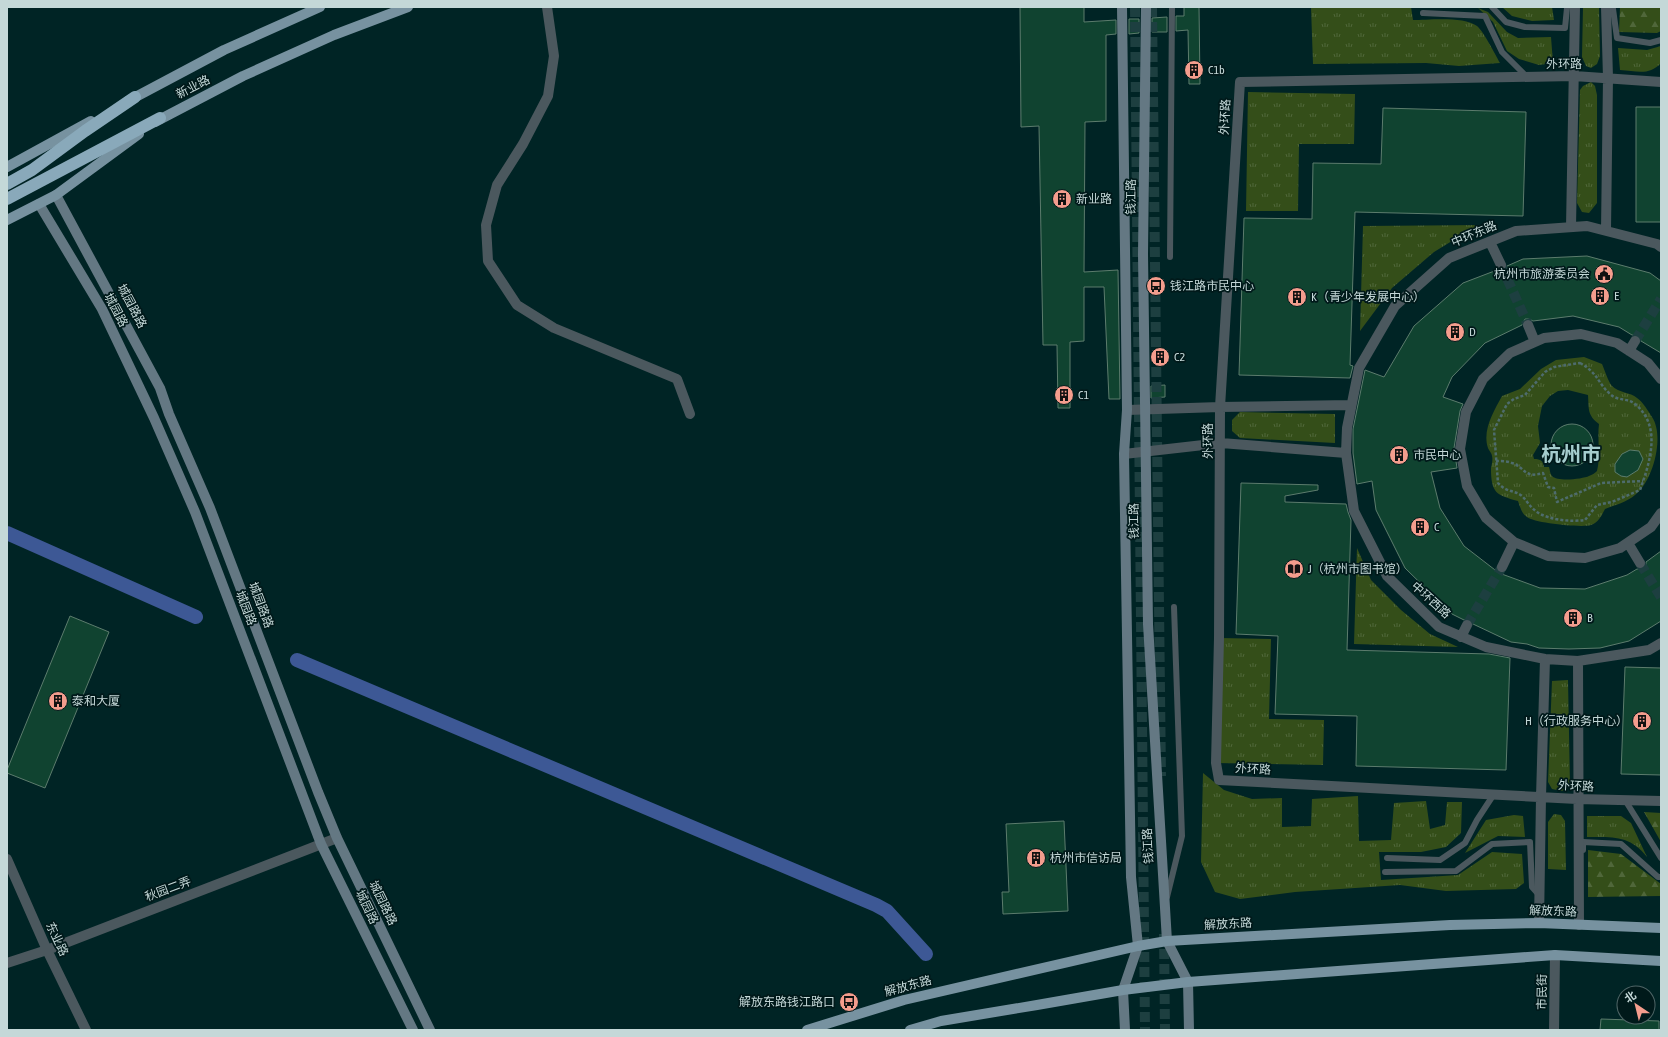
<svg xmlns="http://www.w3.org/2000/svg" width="1668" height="1037" font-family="'Asap Condensed','Noto Sans SC',sans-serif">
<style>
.grass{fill:url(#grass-tufts);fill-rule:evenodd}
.forest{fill:url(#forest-firs)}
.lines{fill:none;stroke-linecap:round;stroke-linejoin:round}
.canal{stroke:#3d5895;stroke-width:14}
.building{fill:#104330;stroke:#5c7c6d}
.street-tunnel{stroke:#1d3f40;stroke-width:10;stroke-dasharray:10 5;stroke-linecap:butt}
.secondary-tunnel{stroke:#1d3f40;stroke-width:10;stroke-dasharray:10 5;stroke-linecap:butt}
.path{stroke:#4e6c6d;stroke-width:2.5;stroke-dasharray:3 2;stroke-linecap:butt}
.lane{stroke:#4b585e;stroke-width:6}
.street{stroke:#4b585e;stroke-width:10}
.secondary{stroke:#647883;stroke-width:10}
.primary{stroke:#7792a0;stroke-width:10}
.highway{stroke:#89a9ba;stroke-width:12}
.labels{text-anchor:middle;stroke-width:3.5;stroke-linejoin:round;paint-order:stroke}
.street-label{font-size:12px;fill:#c4d8d8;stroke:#00191a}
.poi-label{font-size:12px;fill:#c4d8d8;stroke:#00191a;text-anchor:start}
.town-label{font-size:20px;font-weight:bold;fill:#a5cdce;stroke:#00191a}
</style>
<defs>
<pattern id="grass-tufts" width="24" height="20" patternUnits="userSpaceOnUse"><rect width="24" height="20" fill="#344e19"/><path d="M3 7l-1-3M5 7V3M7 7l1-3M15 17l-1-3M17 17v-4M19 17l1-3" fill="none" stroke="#50673a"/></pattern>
<pattern id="forest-firs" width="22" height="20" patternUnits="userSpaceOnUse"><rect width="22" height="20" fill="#344e19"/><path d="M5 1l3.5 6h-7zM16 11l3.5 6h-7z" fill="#50673a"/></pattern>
</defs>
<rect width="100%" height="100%" fill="#002425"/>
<path class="grass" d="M1311 7H1411L1413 20C1429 20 1464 16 1477 26 1484 32 1495 54 1500 63L1459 66 1426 63 1313 64Z
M1502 7H1552L1554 20 1532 21 1512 16Z
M1583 7H1599L1600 56 1597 64 1591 68 1586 66 1582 57Z
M1478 8 1488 12 1507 32 1518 38 1551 37 1553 63 1539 65 1519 59 1507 51 1493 22Z
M1661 46V63C1649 76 1637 71 1620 70L1618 48 1647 50Z
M1591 82 1595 86 1597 95V203L1589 213 1582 212 1577 203 1580 90 1583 86Z
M1248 92 1355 94 1354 144H1299L1298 211H1246Z
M1486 225 1465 233 1434 252 1392 288 1360 331 1363 226Z
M1584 357 1602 364C1605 371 1608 381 1612 386 1619 393 1630 392 1637 398 1643 402 1648 411 1652 417 1665 436 1653 482 1635 495 1627 502 1615 505 1605 509 1602 515 1598 523 1591 525 1582 528 1534 523 1527 517 1522 514 1520 507 1518 501 1496 495 1491 493 1491 468 1492 464 1493 459 1492 456 1492 453 1489 451 1488 448 1482 430 1494 411 1502 396L1520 389 1541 369 1556 360ZM1568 390 1588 395C1589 409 1587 415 1599 424 1597 440 1601 455 1597 471 1595 473 1592 475 1589 476 1583 479 1557 482 1552 476 1550 474 1550 470 1549 467H1544C1543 461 1541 459 1534 459L1533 455 1540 443 1538 426 1542 406 1550 396 1558 391Z
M1240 412 1335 414V443L1240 438 1232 431V420Z
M1357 548 1371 580 1401 610 1430 634 1458 647 1354 644Z
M1219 638 1271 639 1269 719 1324 720 1323 765 1216 763Z
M1568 680 1570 786 1562 791 1552 789 1548 782 1552 681Z
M1203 773 1224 790 1252 799 1282 798V827L1311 826 1312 799 1358 796 1359 841 1391 840 1394 803 1426 801 1430 829 1445 825 1447 802H1462L1461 833 1446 847 1421 852H1379L1381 880 1458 875 1492 852 1522 854 1524 883 1516 889 1446 891 1400 885 1295 892 1240 899 1215 892 1201 862Z
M1554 814 1561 815 1565 821 1566 870 1548 869V822Z
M1514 815 1523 816 1525 837 1498 836 1465 853 1486 820Z
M1587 816H1621L1631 823 1647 857C1630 835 1613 837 1587 837Z"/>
<path class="forest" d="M1620 7H1661V31L1657 33 1619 32Z
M1644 812 1661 813V842Z
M1588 850 1621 854 1661 884V896L1588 897Z"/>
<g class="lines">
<path class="canal" d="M7 533 196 617
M297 660 876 905 887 911 926 954"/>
</g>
<path class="building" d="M1020 7H1084V22L1116 20V34L1106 35V121L1085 122 1084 272 1118 270 1120 399H1109L1104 287H1084V341L1070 342V408H1058L1057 345H1043L1039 126 1021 127Z
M1184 7H1199L1200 84H1189L1188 30 1176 31V16H1184Z
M1167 17V32H1152V18Z
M1129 19H1139V33L1129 34Z
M1636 107H1661V222H1636Z
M1383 108 1526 112 1523 216 1355 212 1350 365 1353 366 1350 378 1239 375 1244 218 1312 219 1313 163 1381 164Z
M1587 256 1650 273 1661 281V353L1641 341 1639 336 1632 335 1619 327 1573 316 1533 321 1529 319H1525L1522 325 1485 343 1452 377 1443 397 1463 404 1460 411 1454 448 1457 468 1431 472 1440 508 1464 546 1499 573 1540 588 1585 589 1627 575 1637 569H1643L1646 566V562L1661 551V621L1629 641 1600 648 1569 649 1539 648 1527 644 1511 642 1473 624 1470 619 1464 620 1452 614 1405 568 1376 510 1372 481 1357 484 1353 453V429L1365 370 1384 377 1414 326 1463 283 1497 270 1503 271 1507 266 1523 259Z
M1165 385V397L1151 398V386Z
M1551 445a21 21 0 1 1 42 0a21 21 0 1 1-42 0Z
M1630 450 1639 451 1643 459 1638 470 1627 477 1621 476 1615 472V464L1622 454Z
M1241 483 1318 485V490L1285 496V502L1346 504 1348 512 1351 520 1347 650 1489 654 1510 658 1506 770 1356 766 1357 716 1275 714 1278 636 1236 634Z
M70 616 109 632 45 788 7 773V770Z
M1625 667 1661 668V775L1621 774Z
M1064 821 1068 911 1003 914 1002 892H1009L1006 824Z
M1601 1019 1659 1021V1030H1600Z"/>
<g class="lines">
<path class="street-tunnel" d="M1501 265 1528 325
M1635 341 1661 299
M1640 563 1661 597
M1467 625 1502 567"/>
<path class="secondary-tunnel" d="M1135 7 1145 1030
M1152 7 1161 776
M1164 934 1165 1030"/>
<path class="path" d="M1580 363C1598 373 1597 382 1610 394 1617 401 1628 398 1635 404 1662 426 1650 462 1640 490L1612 502 1597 505 1585 520C1570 522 1549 520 1537 512 1530 507 1527 501 1522 496 1515 490 1507 493 1498 483L1494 430 1507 404 1514 399 1525 395 1545 372 1554 367Z
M1496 461C1501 461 1507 461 1512 463 1525 467 1524 479 1543 473L1548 487 1554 488 1557 502 1601 483 1643 481"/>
<path class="lane" d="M1492 7 1506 22 1525 27 1565 28 1567 8 1568 7
M1612 7 1613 9 1617 38 1650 43 1661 40
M1423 13 1485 16 1502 52 1527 77
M1170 257 1172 7
M1625 800 1661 858
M1583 850V842L1621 844 1658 877H1661
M1387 858 1440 860 1465 843 1477 820 1494 794
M1385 872 1456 871 1492 844 1530 842 1532 887 1540 896
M1167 897 1182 836 1174 607"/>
<path class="street" d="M547 7 554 56 548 96 523 144 497 185 486 225 488 261 517 305 554 328 677 379 690 414
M1661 82 1574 76 1240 82 1220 407 1219 638 1216 763 1219 780 1577 799 1661 801
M1571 227 1575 7
M1606 230 1608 78 1606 7
M1490 242 1501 265
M1661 247 1657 244 1587 226 1516 231 1449 258 1395 306 1359 368 1347 428 1346 453 1354 511 1387 576 1439 627 1486 647 1545 659 1578 661 1649 650 1661 643
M1528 325 1535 342
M1629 351 1635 341
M1661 379 1648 363 1617 343 1581 334 1544 338 1510 353 1483 379 1466 412 1460 449 1467 486 1486 518 1514 542 1548 556 1585 558 1620 548 1651 527 1661 513
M1127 410 1220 407 1351 405
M1124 454 1221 443 1346 453
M1628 543 1640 563
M1502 567 1514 542
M1461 637 1467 625
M1578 661 1579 925
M7 859 47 950 86 1030
M1539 923 1541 797 1545 659
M7 963 47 950 337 838
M1554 1030 1555 955"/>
<path class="secondary" d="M1122 7 1127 410 1124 454 1131 877 1138 946 1123 990 1125 1030
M1146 7 1143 254 1148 624 1167 941 1188 982 1189 1030
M56 195 160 388 169 414 210 508 318 792 337 838 430 1030
M39 204 102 309 154 418 195 512 321 844 413 1030"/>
<path class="primary" d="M128 101 224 50 320 7
M155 122 243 76 334 35 408 7
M7 167 91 121
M7 220 56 195 139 134
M807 1030 904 1000 1138 946 1167 941 1450 925 1539 923 1661 928
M910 1030 941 1021 1037 1005 1123 990 1188 982 1555 955 1661 961"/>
<path class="highway" d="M7 184 32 170 85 131 135 97
M7 199 160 118"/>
</g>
<defs>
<symbol id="building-disc" viewBox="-11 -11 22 22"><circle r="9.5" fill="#f49d8d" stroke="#00191a"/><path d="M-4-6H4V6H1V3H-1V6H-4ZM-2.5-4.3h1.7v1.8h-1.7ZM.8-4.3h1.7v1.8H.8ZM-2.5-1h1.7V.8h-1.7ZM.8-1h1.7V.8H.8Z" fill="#111"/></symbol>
<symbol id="civic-disc" viewBox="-11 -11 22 22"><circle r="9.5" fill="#f49d8d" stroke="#00191a"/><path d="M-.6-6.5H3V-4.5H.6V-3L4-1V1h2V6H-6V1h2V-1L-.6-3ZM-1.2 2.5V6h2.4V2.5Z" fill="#111"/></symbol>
<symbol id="bus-disc" viewBox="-11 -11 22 22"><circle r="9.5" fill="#f49d8d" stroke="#00191a"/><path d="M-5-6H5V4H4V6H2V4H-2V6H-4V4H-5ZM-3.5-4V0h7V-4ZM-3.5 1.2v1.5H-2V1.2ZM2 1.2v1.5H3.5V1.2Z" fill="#111"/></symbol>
<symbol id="library-disc" viewBox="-11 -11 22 22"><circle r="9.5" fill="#f49d8d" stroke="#00191a"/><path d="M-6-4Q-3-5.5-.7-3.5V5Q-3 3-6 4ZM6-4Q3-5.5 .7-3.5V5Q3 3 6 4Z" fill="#111"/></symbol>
</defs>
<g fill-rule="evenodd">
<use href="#building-disc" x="1183" y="59" width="22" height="22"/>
<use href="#building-disc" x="1051" y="188" width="22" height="22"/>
<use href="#civic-disc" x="1593" y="263" width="22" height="22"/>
<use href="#bus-disc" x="1145" y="275" width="22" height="22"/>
<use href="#building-disc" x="1589" y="285" width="22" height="22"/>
<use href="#building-disc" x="1286" y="286" width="22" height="22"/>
<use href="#building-disc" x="1444" y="321" width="22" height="22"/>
<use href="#building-disc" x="1149" y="346" width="22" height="22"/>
<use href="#building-disc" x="1053" y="384" width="22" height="22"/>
<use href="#building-disc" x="1388" y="444" width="22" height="22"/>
<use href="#building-disc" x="1409" y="516" width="22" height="22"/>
<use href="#library-disc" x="1283" y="558" width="22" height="22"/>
<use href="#building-disc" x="1562" y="607" width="22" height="22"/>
<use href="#building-disc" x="47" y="690" width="22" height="22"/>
<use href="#building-disc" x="1631" y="710" width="22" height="22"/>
<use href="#building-disc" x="1025" y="847" width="22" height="22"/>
<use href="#bus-disc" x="838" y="991" width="22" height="22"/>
</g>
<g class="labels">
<g class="street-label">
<text x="1564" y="68">外环路</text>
<text transform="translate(193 87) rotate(-27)" y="4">新业路</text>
<text transform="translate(1225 117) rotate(-87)" y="4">外环路</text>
<text transform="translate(1131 197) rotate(-89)" y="4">钱江路</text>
<text transform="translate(1474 234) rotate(-23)" y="4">中环东路</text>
<text transform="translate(132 306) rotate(62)" y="4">城园路路</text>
<text transform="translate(116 310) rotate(62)" y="4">城园路</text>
<text transform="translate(1208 441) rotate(-90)" y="4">外环路</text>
<text transform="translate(1134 521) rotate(-91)" y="4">钱江路</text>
<text transform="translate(1431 600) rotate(42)" y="4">中环西路</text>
<text transform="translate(261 605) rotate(69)" y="4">城园路路</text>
<text transform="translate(246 608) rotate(69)" y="4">城园路</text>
<text transform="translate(1253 769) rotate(3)" y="4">外环路</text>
<text transform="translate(1576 786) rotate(3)" y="4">外环路</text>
<text transform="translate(1148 846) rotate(-93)" y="4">钱江路</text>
<text transform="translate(168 889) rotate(-21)" y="4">秋园二弄</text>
<text transform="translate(383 903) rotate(64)" y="4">城园路路</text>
<text transform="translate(367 907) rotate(64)" y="4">城园路</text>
<text transform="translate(1553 911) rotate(2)" y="4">解放东路</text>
<text transform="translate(1228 924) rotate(-3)" y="4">解放东路</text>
<text transform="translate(57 939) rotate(65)" y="4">东业路</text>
<text transform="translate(908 986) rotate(-15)" y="4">解放东路</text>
<text transform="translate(1542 992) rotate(-89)" y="4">市民街</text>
</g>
<g class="poi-label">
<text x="1208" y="74">C1b</text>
<text x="1076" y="203">新业路</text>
<text x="1590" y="278" text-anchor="end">杭州市旅游委员会</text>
<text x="1170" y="290">钱江路市民中心</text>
<text x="1614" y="300">E</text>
<text x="1311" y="301">K（青少年发展中心）</text>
<text x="1469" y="336">D</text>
<text x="1174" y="361">C2</text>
<text x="1078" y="399">C1</text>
<text x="1413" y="459">市民中心</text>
<text x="1434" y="531">C</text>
<text x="1308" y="573">J（杭州市图书馆）</text>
<text x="1587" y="622">B</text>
<text x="72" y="705">泰和大厦</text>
<text x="1628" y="725" text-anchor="end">H（行政服务中心）</text>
<text x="1050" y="862">杭州市信访局</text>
<text x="835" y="1006" text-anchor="end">解放东路钱江路口</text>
</g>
<g class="town-label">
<text x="1571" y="461">杭州市</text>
</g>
</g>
<rect width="1668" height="1037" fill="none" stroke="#c4d8d8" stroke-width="16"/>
<g transform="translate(1636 1005) rotate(325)"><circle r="19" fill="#00191a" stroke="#4e6566"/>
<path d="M0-3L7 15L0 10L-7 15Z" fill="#f49d8d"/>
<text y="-6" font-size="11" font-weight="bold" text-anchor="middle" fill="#c4d8d8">北</text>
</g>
</svg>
